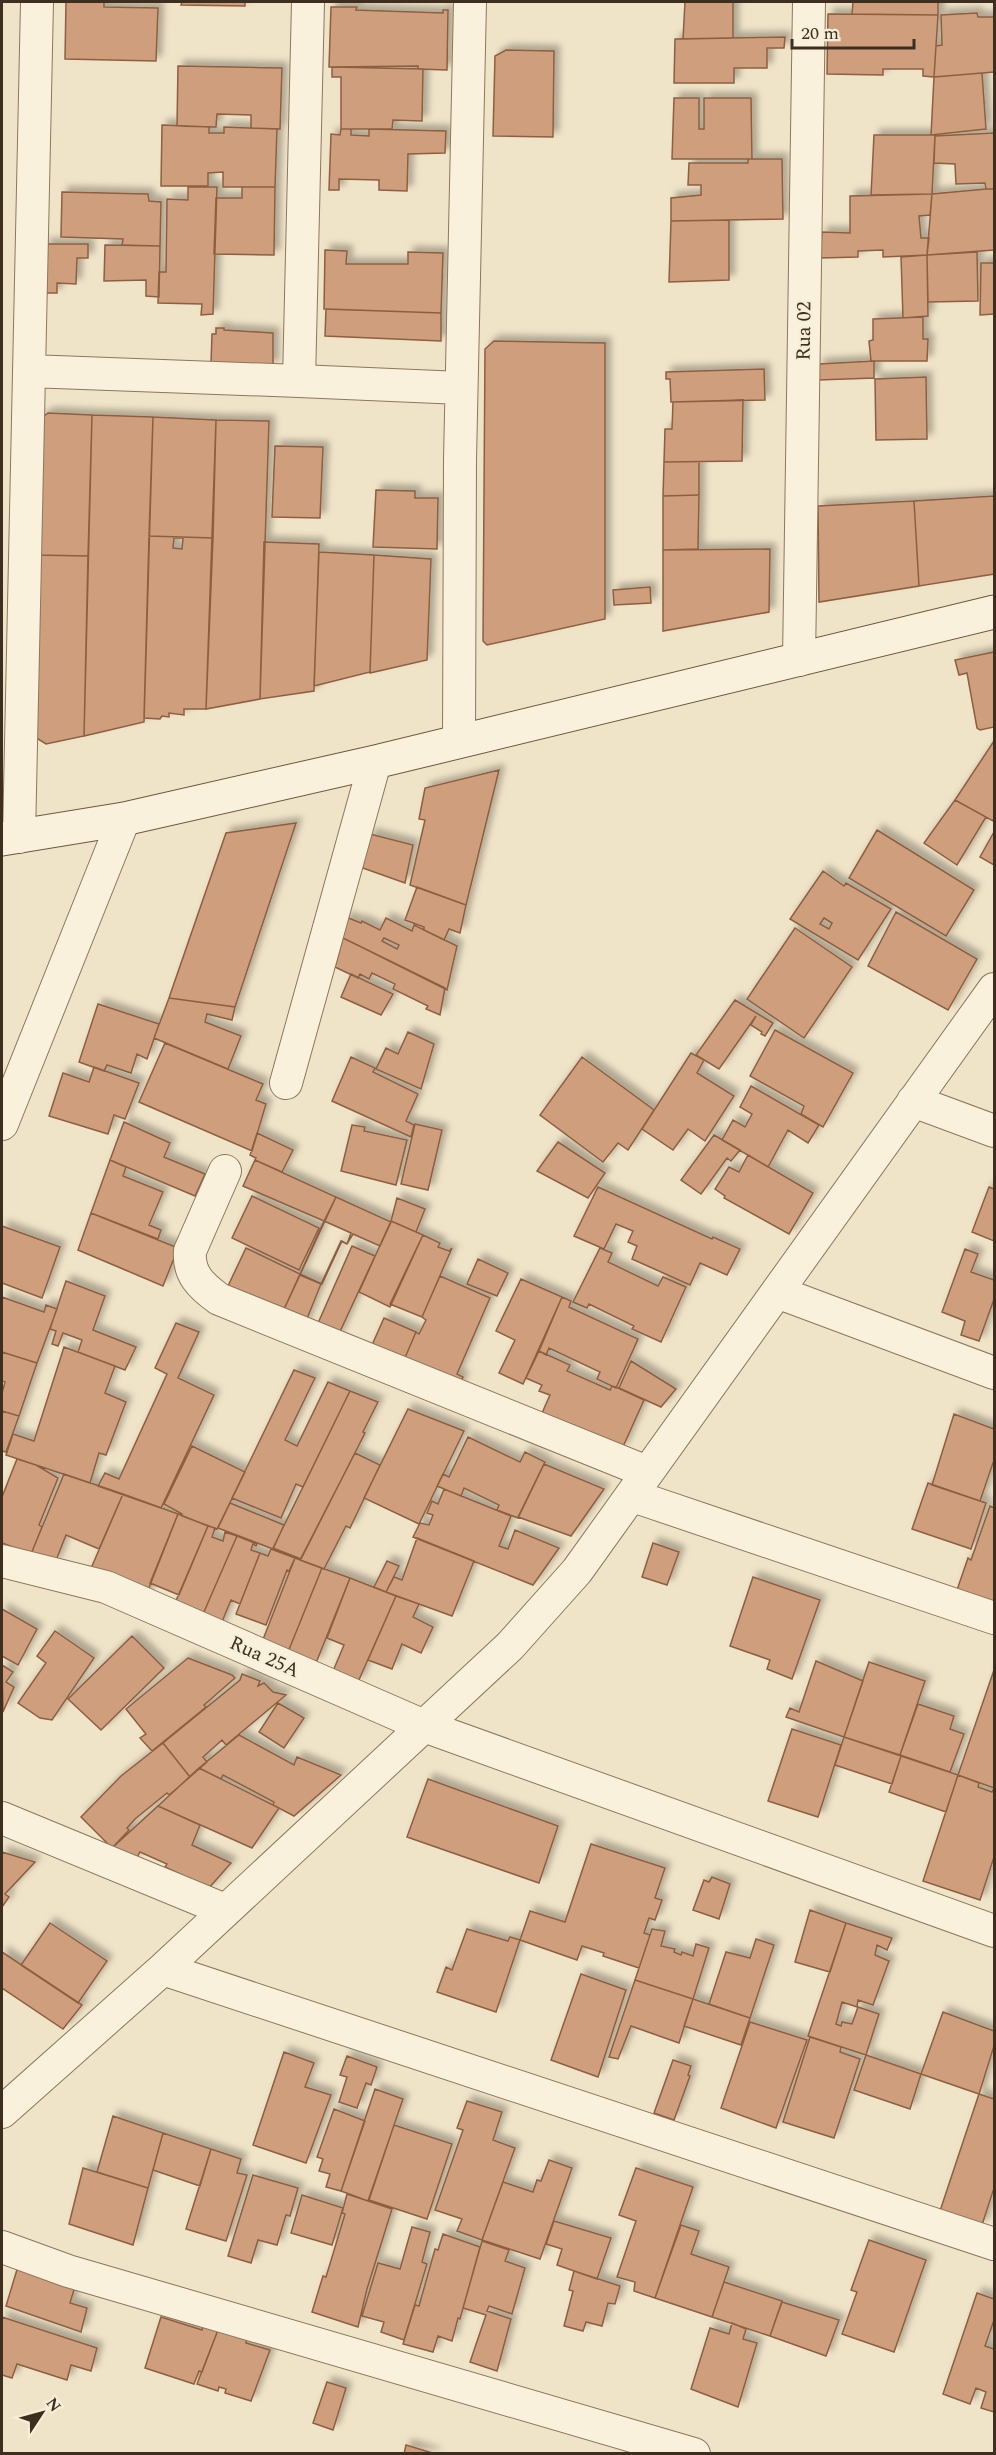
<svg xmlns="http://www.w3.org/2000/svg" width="996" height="2455" font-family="Spectral,serif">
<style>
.building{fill:#cf9f7d;stroke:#8d5f41;stroke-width:1.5;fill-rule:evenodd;filter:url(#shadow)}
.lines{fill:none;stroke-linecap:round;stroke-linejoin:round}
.street-casing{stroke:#8d765c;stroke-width:34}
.secondary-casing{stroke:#6f573f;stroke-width:35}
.street{stroke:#faf1dc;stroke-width:32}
.secondary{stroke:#faf1dc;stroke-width:33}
.labels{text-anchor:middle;stroke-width:4.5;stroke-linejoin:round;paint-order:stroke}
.street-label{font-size:20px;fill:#3d2e20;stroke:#f7eed8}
</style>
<defs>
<filter id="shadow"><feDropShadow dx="5.5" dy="-5.5" stdDeviation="3" flood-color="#0004"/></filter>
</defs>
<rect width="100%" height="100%" fill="#f0e4c8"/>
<path class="building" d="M66 2H104V7L158 8 156 61 65 59Z
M182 2H245V6L181 5Z
M685 2H733V38L683 39Z
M853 2H938V15L852 14Z
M331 7H357L356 10 443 13V10H448L447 70 418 69V66L329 67Z
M977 13 978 17H994V72L934 77 936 46 942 45 941 15Z
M828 14 938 15 934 77 923 76V69H883V75L827 74Z
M785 37 784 48H767V68H734V83H674L675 39Z
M506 50 554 51 553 137 493 136 495 56Z
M178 66 282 68 280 129 251 128V115L217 114 216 127 177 126Z
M332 67 423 69 422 121 393 120 392 129H341V77H332Z
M982 73 986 129 931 135 934 77Z
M674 98H699V129H704V98H751L752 159H672Z
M162 125 209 127V133H224V127L277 129 275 187H223V172L208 173V186H161Z
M341 129H351V135L369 136V129L446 131 445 153 408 154 407 191 379 190V180L339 179V190H329L331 134 340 135Z
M994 133V189H986L985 183 956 184 955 164 934 163 935 136Z
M874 135H935L932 194 871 195Z
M748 159H782L783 219 671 221V198L701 195V185H688L689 163H748Z
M188 187H217L213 314 201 315 202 304 158 303 159 272H166L167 199 188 200Z
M242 187H275L274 255 214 254 216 198H242Z
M986 189H994V250L927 255 932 194Z
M62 192 148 194 149 201 161 202 160 246 122 245 123 239 61 237Z
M932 194 930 215 919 216 921 238H929L927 255 883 257V250L858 251V257L820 258 822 232 850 233V196Z
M729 220V280L669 282 671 221Z
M45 244H88V258H77L76 284 57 283V293H43Z
M105 245 160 246 159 297 146 296V280L104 281Z
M325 250 347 251 346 264H408V252L443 253 441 313 324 309Z
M977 252 978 301 928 302 927 255Z
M927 255 928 316 903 318 901 257Z
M981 263H994V314L980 315Z
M326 309 441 313V341L325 336Z
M923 317V339H928L927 361H871L869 341 873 340V319Z
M216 328H224V330L273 333V366L211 363 212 334H216Z
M494 341 605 343V619L487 645 483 641 485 349Z
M874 361V378L818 380 819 364Z
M764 369 765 400 671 402 670 379H666V372Z
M926 377 927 439 876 440 875 379Z
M743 400 742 461 664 462 665 429H672L673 402Z
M48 413 92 415 88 556 35 555 39 420Z
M92 415 153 417 144 722 84 736Z
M153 417 216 420 213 538 149 536Z
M216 420 269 421 260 699 206 709Z
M275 446 323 447 320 518 272 517Z
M664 462H699V495L663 496Z
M376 490 415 491V498H438L437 549 373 547Z
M699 495 698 549 663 550V496Z
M994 496V574L919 586 914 501Z
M914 501 919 586 819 602 818 506Z
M149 536 213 538 206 709H184V715L169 713V717L162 716 160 719 144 718ZM174 538H183L182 549 173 548Z
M264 542 319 544 314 691 260 699Z
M770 549 769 612 663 631V550Z
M319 552 374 555 370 672 314 686Z
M35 555 88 556 84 736 46 744 30 734Z
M374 555 431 559 427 660 370 673Z
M650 587 651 603 614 605 613 590Z
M994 652V727L980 730 977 728 967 673 959 675 955 660Z
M994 741V818L993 821 955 800Z
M499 770 466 905 410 885 425 820 419 819 425 788Z
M955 800 986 817 957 865 924 843Z
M296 823 235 1007 169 998 226 833Z
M877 830 974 890 946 936 849 878Z
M994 832V865L980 857Z
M370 834 413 845 405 883 360 867Z
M823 871 844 886 846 883 891 909 858 960 790 919ZM824 918 832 923 829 929 820 924Z
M417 887 466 905 460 933 449 929 444 940 424 930V927L405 920Z
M896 912 977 959 948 1010 868 966Z
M346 917 361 923 362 921 380 930 386 918 412 931 414 925 457 946 447 990 339 936ZM384 938 399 945 397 949 382 941Z
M795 928 852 967 804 1038 747 999Z
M343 938 445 988 440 1015 426 1009 428 1006 393 989 395 984 372 973 369 979 360 974 358 978 335 967Z
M351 974 393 994 381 1015 341 997Z
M169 998 235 1007 232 1020 207 1014 205 1022 241 1036 228 1069 154 1038Z
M735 1000 773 1023 765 1036 761 1034 762 1032 751 1025 756 1016 719 1069 696 1055Z
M98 1004 159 1024 147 1059 137 1054 131 1073 107 1065 104 1071 79 1062Z
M775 1030 853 1073 823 1127 801 1114 804 1106 750 1076Z
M408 1032 434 1044 421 1089 376 1069 386 1048 398 1054Z
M165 1043 263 1084 256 1100 266 1104 252 1151 139 1102Z
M691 1053 704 1060 697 1073 734 1096 705 1141 688 1129 673 1150 642 1129Z
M351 1057 375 1068 373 1072 418 1094 406 1121 414 1125 411 1137 332 1101Z
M582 1057 654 1110 628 1150 618 1143 603 1162 540 1115Z
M94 1067 139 1083 125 1119 114 1115 108 1134 49 1116 63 1073 89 1082Z
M751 1086 819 1125 808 1143 788 1130 768 1167 722 1140 733 1120 745 1127 752 1114 740 1107Z
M124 1122 170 1143 164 1157 205 1174 195 1196 110 1160Z
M415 1124 442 1130 428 1190 401 1184Z
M352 1125 365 1127 364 1131 407 1140 396 1185 341 1171Z
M257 1133 293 1150 282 1172 255 1160 256 1158 250 1155Z
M714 1135 740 1150 731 1161 727 1158 701 1194 681 1180Z
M558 1142 605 1173 588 1198 537 1171Z
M748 1155 813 1193 789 1234 724 1198 725 1196 715 1189 729 1167 739 1172Z
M110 1160 126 1167 123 1176 163 1192 149 1225 161 1230 158 1239 91 1213Z
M255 1160 336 1197 324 1221 243 1186Z
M598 1187 712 1239 713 1237 740 1249 727 1275 700 1263 690 1285 632 1259 637 1246 628 1242 633 1231 616 1224 604 1249 574 1236Z
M989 1187 994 1189V1241L972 1232Z
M252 1196 319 1228 299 1270 232 1238Z
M336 1197 391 1222 380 1246 353 1234 347 1244 341 1241 321 1284 300 1275Z
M397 1198 425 1209 416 1232 391 1221Z
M91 1213 178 1248 163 1286 78 1250Z
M324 1221 351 1233 347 1244 342 1241 322 1284 300 1274Z
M391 1221 423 1235 390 1307 359 1292Z
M2 1226 60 1247 42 1298 2 1283Z
M423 1235 440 1243 438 1247 449 1251 452 1248 422 1317 390 1304Z
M352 1246 375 1256 337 1338 315 1330Z
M246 1248 300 1274 280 1318 228 1286Z
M600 1248 612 1253 608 1262 658 1286 663 1277 686 1287 661 1342 632 1329 634 1326 589 1304 587 1308 573 1302Z
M965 1249 978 1254 971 1272 994 1280V1299L979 1341 961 1335 965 1321 942 1312Z
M478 1259 508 1273 497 1296 467 1284Z
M300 1275 321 1284 304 1326 280 1318Z
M440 1276 490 1298 457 1374 463 1377 457 1391 401 1367 416 1332 419 1334 426 1320 422 1317Z
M521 1279 562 1297 523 1384 499 1373 515 1340 496 1331Z
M66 1281 105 1296 93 1330 136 1347 125 1370 78 1352 82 1340 63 1333 58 1346 52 1344 56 1331 50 1329Z
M2 1297 44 1312 46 1305 57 1309 37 1363 2 1352Z
M562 1297 571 1301 569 1307 638 1339 616 1388 597 1379 600 1372 549 1348 546 1355 539 1351Z
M384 1318 416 1332 401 1367 368 1354Z
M176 1323 199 1332 178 1378 214 1395 161 1508 98 1486 105 1473 119 1479 167 1374 155 1368Z
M64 1347 115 1366 105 1393 126 1402 106 1455 99 1453 90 1483 6 1455 13 1434 34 1441Z
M539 1351 570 1365 567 1371 610 1390 612 1386 616 1387 644 1400 622 1449 542 1413 550 1395 539 1391 542 1385 526 1378Z
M2 1352 37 1363 19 1416 2 1411V1393L5 1382 2 1381Z
M631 1361 676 1389 661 1407 619 1388Z
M294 1370 315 1378 285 1440 297 1446 328 1382 350 1391 303 1487 296 1484 281 1518 232 1498Z
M350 1391 378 1402 363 1432 365 1433 301 1559 273 1548Z
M408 1409 464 1431 419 1524 364 1498Z
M2 1411 19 1416 6 1452 2 1451Z
M954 1414 994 1429V1460L980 1501 932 1485Z
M468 1437 520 1462 525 1452 545 1462 518 1518 497 1510 499 1505 464 1488 461 1496 437 1486 443 1474 449 1477Z
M192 1446 245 1472 217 1529 182 1516V1514L164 1504Z
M355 1453 380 1465 350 1528 346 1526 324 1569 300 1560Z
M17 1459 36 1465 58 1478 39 1525 42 1527 31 1554 2 1543V1497Z
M544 1464 604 1489 571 1536 518 1517Z
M64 1474 123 1494 99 1549 66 1535 55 1563 31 1554Z
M928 1483 986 1503 971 1549 912 1529Z
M444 1489 511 1516 499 1546 508 1549 515 1530 559 1548 533 1585 413 1537 420 1523 429 1525 433 1515 427 1513 432 1501 438 1504Z
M123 1494 178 1514 143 1603 86 1580Z
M230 1503 284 1525 273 1549 218 1528Z
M990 1506 994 1508V1605L957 1590 968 1558 971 1560Z
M178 1514 208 1526 179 1595 150 1583Z
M208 1526 215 1528 212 1537 223 1541 225 1532 237 1536 200 1621 172 1610Z
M237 1536 257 1544 256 1546 253 1544 251 1550 260 1553 240 1604 231 1600 219 1629 200 1621Z
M417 1538 474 1561 452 1616 386 1592 394 1577 402 1580Z
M653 1543 679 1552 667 1585 642 1577Z
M271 1549 295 1558 289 1571 287 1570 266 1625 236 1614 260 1553 268 1556Z
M295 1558 322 1568 288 1652 262 1642Z
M387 1561 399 1566 386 1592 374 1587Z
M322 1568 350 1578 316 1663 288 1652Z
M753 1577 820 1600 792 1679 767 1669 770 1660 730 1646Z
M350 1578 396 1596 358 1682 333 1671 344 1645 327 1638Z
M396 1596 419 1604 413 1617 433 1627 421 1653 402 1644 392 1669 368 1660Z
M2 1609 37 1629 18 1665 2 1656Z
M55 1631 94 1658 52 1720 40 1718 18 1703 46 1663 37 1656Z
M132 1636 164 1668 101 1730 68 1699Z
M188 1658 232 1675 235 1678 204 1705 206 1707 152 1751 140 1738 146 1734 126 1709Z
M816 1661 863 1681 844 1737 786 1717 790 1708 799 1712Z
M869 1662 925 1681 900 1755 844 1737Z
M2 1665 13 1672 6 1682 14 1687 3 1712Z
M994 1670V1788L958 1775Z
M242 1674 260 1681 258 1686 264 1683 273 1692 286 1695 226 1745 222 1740 203 1757 207 1762 190 1777 163 1743 240 1680Z
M278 1703 304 1718 284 1748 259 1732Z
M918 1704 954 1716 950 1729 964 1734 950 1772 900 1755Z
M792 1729 841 1745 818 1817 768 1801Z
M239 1735 294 1765 297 1757 341 1775 294 1816 273 1805 274 1802 223 1775 221 1779 199 1768Z
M844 1737 901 1756 892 1784 835 1765Z
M163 1743 190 1777 169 1795 167 1793 135 1819 127 1828 129 1830 112 1848 81 1817 121 1776Z
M901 1756 958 1775 946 1812 889 1792Z
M199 1768 279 1808 252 1848 158 1806Z
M958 1775 979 1783 978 1787 992 1792 994 1788V1857L980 1900 923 1881Z
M428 1779 558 1826 539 1883 407 1837Z
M158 1806 200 1825 192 1845 231 1863 208 1889 175 1876 178 1873 165 1867 167 1864 140 1852 136 1859 111 1849Z
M591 1844 665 1868 655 1898 662 1900 655 1920 649 1918 644 1933 650 1935 639 1968 603 1956 604 1953 582 1946 577 1960 520 1940 530 1911 565 1922Z
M2 1852 35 1862 5 1894 9 1897 2 1907Z
M712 1877 730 1884 719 1919 693 1910 704 1880 709 1882Z
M810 1910 846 1923 830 1972 795 1962Z
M50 1923 107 1961 78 2003 21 1965Z
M846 1923 892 1938 887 1950 877 1945 875 1955 889 1961 873 2005 858 2000 857 2007 842 2002 836 2024 841 2026 842 2022 852 2024 858 2007 879 2014 866 2055 808 2036Z
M467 1929 508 1941 510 1937 520 1940 496 2012 437 1992 446 1967 452 1970Z
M652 1929 665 1931 661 1946 675 1949 674 1952 681 1955 682 1952 693 1956 696 1944 709 1948 693 1999 635 1980Z
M756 1939 774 1945 750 2018 709 2004 726 1952 750 1958Z
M2 1952 82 2005 63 2029 2 1988Z
M581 1974 626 1990 598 2077 551 2060Z
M635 1980 693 1999 679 2043 631 2026 618 2059 609 2057Z
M693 1999 750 2018 741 2045 684 2026Z
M943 2012 994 2031V2046L979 2094 921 2074Z
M750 2022 807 2040 776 2128 721 2108Z
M810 2037 841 2047 840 2052 860 2059 834 2138 783 2122Z
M284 2052 314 2063 305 2087 331 2095 306 2163 253 2145Z
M866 2055 921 2074 910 2109 854 2090Z
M347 2056 377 2067 371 2085 366 2083 357 2108 339 2102 347 2077 340 2075Z
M673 2060 691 2066 688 2075 690 2076 674 2120 654 2113Z
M375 2089 403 2099 368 2201 341 2191Z
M979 2094 994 2099V2188L982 2225 940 2211Z
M467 2101 502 2112 493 2140 515 2148 482 2240 457 2231 462 2219 435 2210 463 2130 457 2128Z
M334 2109 365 2121 341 2191 326 2187 330 2174 319 2171 323 2159 317 2157Z
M113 2116 163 2133 148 2188 97 2172Z
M394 2125 452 2144 427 2219 369 2200Z
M163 2133 211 2149 200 2186 153 2170Z
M211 2149 241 2159 237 2173 247 2175 226 2241 186 2229Z
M549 2160 572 2168 540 2259 482 2240 503 2182 533 2192 537 2180 541 2181Z
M83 2168 148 2188 133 2245 69 2224Z
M636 2168 693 2187 655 2298 634 2291 635 2282 617 2277 636 2221 619 2215Z
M253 2175 298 2188 290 2216 286 2215 277 2245 258 2240 251 2263 228 2256Z
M347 2194 392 2209 367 2289 358 2327 312 2312 323 2276 326 2277 345 2214 342 2213Z
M302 2195 343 2208 332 2245 291 2233Z
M554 2221 611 2238 597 2279 557 2265 562 2249 546 2244Z
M681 2225 699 2231 691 2254 729 2267 712 2317 655 2298Z
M412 2227 430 2232 422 2262 427 2264 404 2340 381 2332 384 2322 362 2316 378 2263 400 2269Z
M443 2234 480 2247 460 2319 458 2318 452 2341 438 2336 433 2352 403 2344 415 2305 419 2306 435 2249 438 2250Z
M869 2240 926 2260 894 2352 842 2334 857 2292 851 2290Z
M482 2241 509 2250 505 2261 525 2268 512 2314 489 2306 487 2311 511 2319 497 2371 470 2362 486 2315 463 2308Z
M19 2263 76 2283 70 2303 87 2308 81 2332 6 2306Z
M574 2271 620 2286 615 2304 608 2303 602 2326 586 2322 583 2331 564 2326 573 2291 569 2290Z
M724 2282 782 2301 770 2336 712 2317Z
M977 2293 994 2299V2320L985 2346 994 2349V2412L981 2408 986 2392 976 2388 970 2404 943 2394Z
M782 2302 839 2320 826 2356 770 2336Z
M2 2317 97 2348 91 2371 71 2365 67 2380 17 2364 12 2378 2 2375Z
M161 2317 202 2330 203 2325 218 2330 202 2372 199 2371 194 2384 145 2368Z
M732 2323 746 2329 743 2339 757 2343 738 2407 691 2389 710 2328 729 2334Z
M218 2330 247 2339 246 2343 270 2350 251 2401 225 2393 226 2389 219 2387 218 2391 197 2384Z
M327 2382 346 2388 333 2430 313 2423Z
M406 2445 436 2454H404Z"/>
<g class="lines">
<defs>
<path id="street" d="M308 2 299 381 461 388
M29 371 299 381
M799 660 809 2
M459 740 460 460 470 2
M19 837 37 2
M286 1083 375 762
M913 1101 994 1131
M2 1124 124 819
M225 1171 190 1251C188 1274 201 1286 219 1299L647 1472
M777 1292 994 1373
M633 1496 994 1618
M2 1561 106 1587 424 1726 994 1931
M2 1818 225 1910
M163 1969 994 2244
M2 2112 163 1969 510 1646 577 1571 994 989
M2 2247 68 2271 694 2454"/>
<path id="secondary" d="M2 839 124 819 375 762 994 612"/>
</defs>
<use href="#street" class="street-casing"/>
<use href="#secondary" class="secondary-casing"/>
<use href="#street" class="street"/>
<use href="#secondary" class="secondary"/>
</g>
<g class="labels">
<g class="street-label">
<text transform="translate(803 331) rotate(-89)" y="7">Rua 02</text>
<text transform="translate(265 1656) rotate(24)" y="7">Rua 25A</text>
</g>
</g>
<rect width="996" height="2455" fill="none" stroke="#3d2e20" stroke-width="6"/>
<g transform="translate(42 2413) rotate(54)" stroke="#f7eed8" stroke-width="4.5" paint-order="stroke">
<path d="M0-4.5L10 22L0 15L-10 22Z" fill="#3d2e20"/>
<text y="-9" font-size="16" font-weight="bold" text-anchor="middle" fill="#3d2e20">N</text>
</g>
<path d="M792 39v9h122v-9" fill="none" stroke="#3d2e20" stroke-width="3"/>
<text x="801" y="39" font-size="18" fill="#3d2e20" stroke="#f7eed8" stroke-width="4.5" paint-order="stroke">20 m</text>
</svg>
